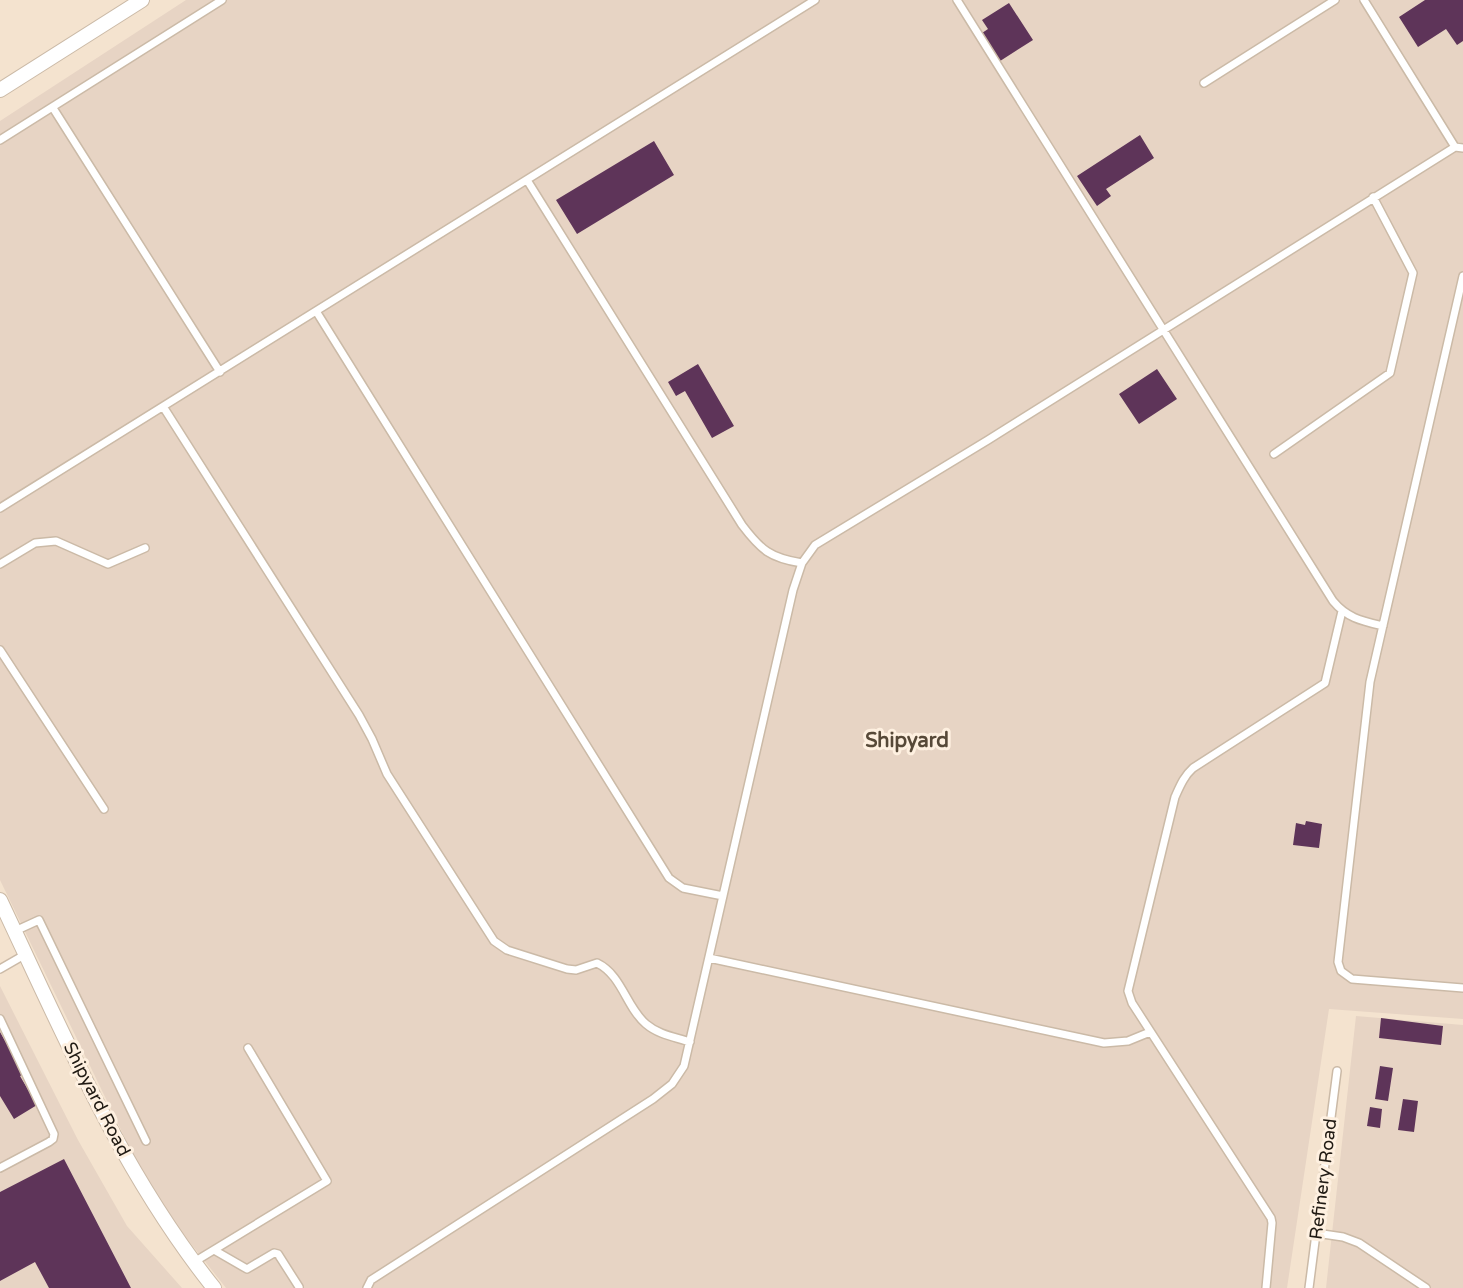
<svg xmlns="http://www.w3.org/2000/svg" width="1463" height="1288" font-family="'Varela Round',sans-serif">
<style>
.industrial{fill:#e7d4c4}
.building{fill:#5e3459}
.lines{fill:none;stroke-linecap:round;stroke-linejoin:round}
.service-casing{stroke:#cbbaa7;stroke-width:10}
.minor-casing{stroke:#cbbaa7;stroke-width:16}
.service{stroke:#fff;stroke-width:7}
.minor{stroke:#fff;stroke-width:14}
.labels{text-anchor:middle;stroke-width:6;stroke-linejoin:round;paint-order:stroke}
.street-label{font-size:18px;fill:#201a13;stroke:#fef0e0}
.neighbourhood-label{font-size:20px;font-weight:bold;fill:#574938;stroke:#fef0e0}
</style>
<rect width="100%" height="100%" fill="#f4e3cf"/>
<path class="industrial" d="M186 0H1463V1019L1329 1009 1287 1288H226L153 1196 0 880V121Z
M0 986 78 1140 127 1226 182 1288H0Z
M1356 1016 1463 1025V1288H1326Z"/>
<path class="building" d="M1425 0H1463V41L1457 45 1446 29 1418 47 1399 17Z
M1009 3 1033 40 997 63 979 35 988 29 982 20Z
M1140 135 1154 158 1106 189 1111 196 1097 206 1077 176Z
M654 141 674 175 577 234 556 200Z
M698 364 734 426 712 438 685 391 676 396 668 382Z
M1157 369 1177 399 1139 424 1119 394Z
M1306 821 1322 824 1319 848 1293 845 1296 823 1305 825Z
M1381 1018 1443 1026 1441 1045 1379 1038Z
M0 1032 24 1074 20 1076 37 1105 14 1119 0 1096Z
M1380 1066 1393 1068 1388 1101 1375 1099Z
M1403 1099 1418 1101 1414 1132 1398 1130Z
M1370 1107 1382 1109 1380 1128 1367 1126Z
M64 1159 131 1288H49L35 1262 0 1281V1192Z"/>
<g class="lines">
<defs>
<path id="service" d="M957 0 1333 601C1347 618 1362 621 1383 626
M1364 0 1455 147
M1204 83 1335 0
M53 108 220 372
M0 140 222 0
M527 180 742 525C761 550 770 558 802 563
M1463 276 1370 682 1338 962 1341 971 1352 979 1463 988
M316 311 669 878 683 888 723 896
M164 408 359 715 372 739 387 774 494 941 507 950 567 969 576 970 597 963C622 975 626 1007 646 1024 659 1035 675 1037 690 1042
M1274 454 1390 373 1413 273 1373 197
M0 508 815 0
M0 564 35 543 56 541 108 564 145 548
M0 650 104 809
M15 931 39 920 146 1141
M709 958 1104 1043 1128 1041 1150 1032
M0 969 26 954
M0 1019 54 1134 53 1139 49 1142 0 1168
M1316 1233 1343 1237 1359 1243 1426 1288
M214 1250 247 1269 274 1253 278 1254 299 1287
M194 1262 327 1181 248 1048
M367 1288 371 1280 653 1099 672 1084 684 1066 793 590 802 563 815 545 988 440 1455 147 1463 148
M1266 1288 1272 1223 1271 1218 1132 1003 1128 991 1175 797C1180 786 1184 776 1193 768L1325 683 1342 611
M1309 1288 1337 1071"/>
<path id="minor" d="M0 90 142 0
M0 900C63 1033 121 1172 214 1288"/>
</defs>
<use href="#service" class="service-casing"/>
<use href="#minor" class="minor-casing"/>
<use href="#service" class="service"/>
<use href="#minor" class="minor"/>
</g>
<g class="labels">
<g class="street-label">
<text transform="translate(97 1099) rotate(63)" y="6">Shipyard Road</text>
<text transform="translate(1323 1179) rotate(-83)" y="6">Refinery Road</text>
</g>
<g class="neighbourhood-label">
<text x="907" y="747">Shipyard</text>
</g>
</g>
</svg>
